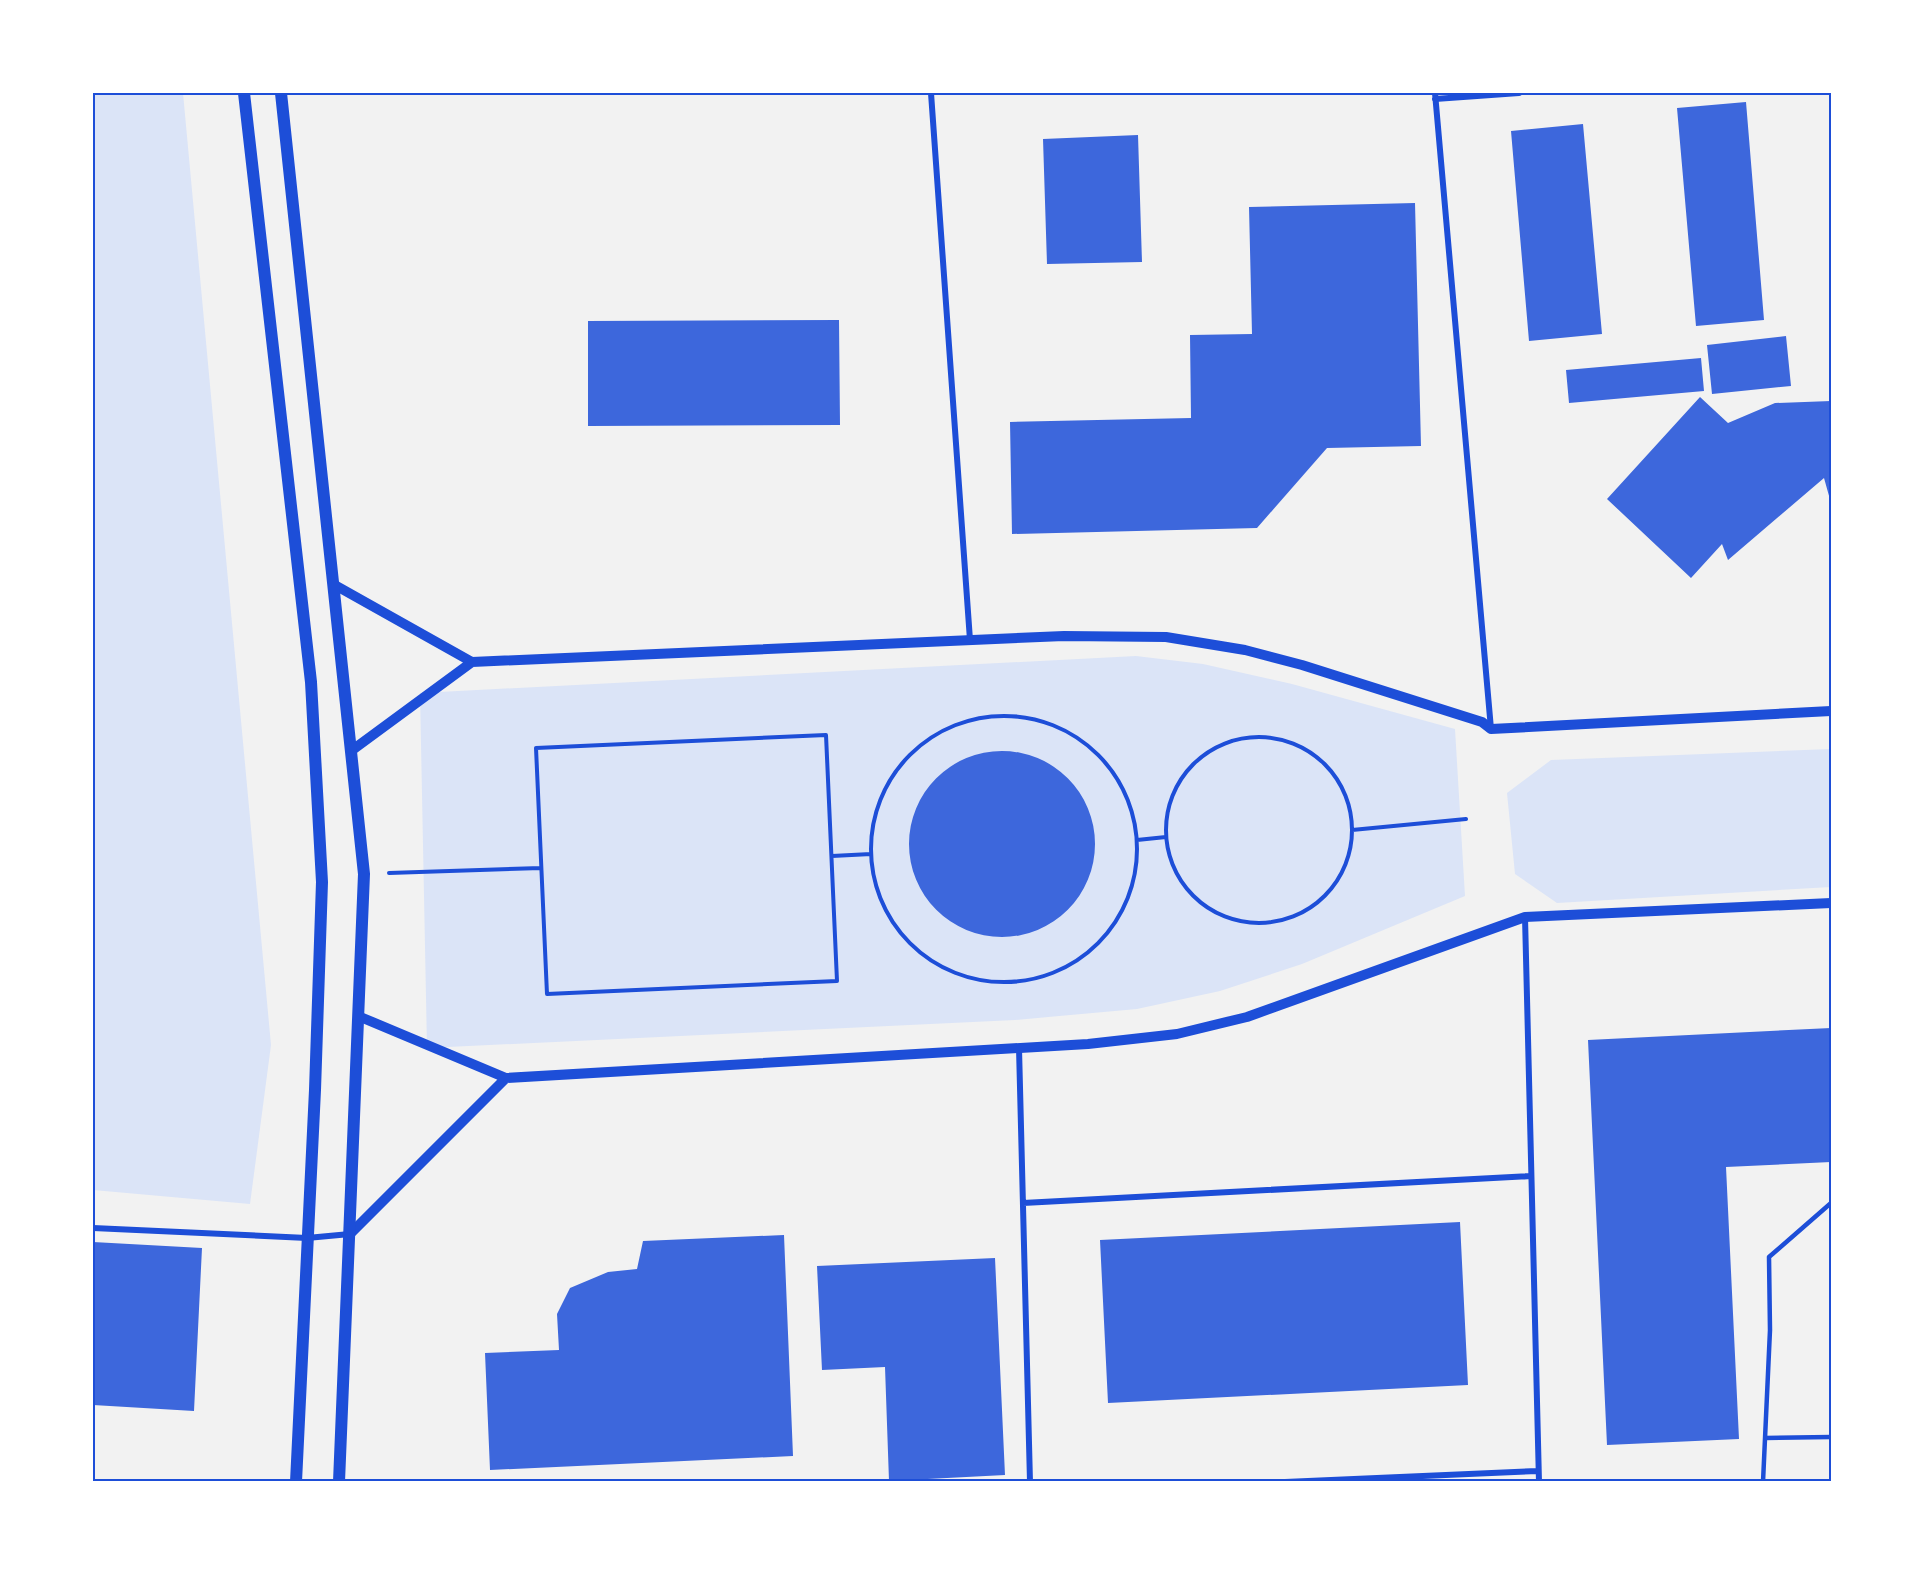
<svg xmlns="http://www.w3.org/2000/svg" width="1924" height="1575" font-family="'PT Sans',sans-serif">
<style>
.green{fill:#dbe4f7}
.building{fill:#3d67dc}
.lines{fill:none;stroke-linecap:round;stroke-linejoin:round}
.path{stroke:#1d4ed8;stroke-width:4}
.service{stroke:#1d4ed8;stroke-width:4.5}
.minor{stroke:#1d4ed8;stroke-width:6}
.tertiary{stroke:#1d4ed8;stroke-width:10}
.secondary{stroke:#1d4ed8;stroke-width:12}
.neatline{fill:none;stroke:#1d4ed8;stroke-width:2}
</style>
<rect width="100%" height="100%" fill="#f2f2f2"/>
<path class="green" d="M93 93H183L271 1045 250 1204 93 1190Z
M1136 656 1203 664 1292 684 1455 729 1465 896 1302 964 1220 991 1137 1009 1015 1020 427 1048 420 693Z
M1831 749V887L1557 903 1515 874 1507 793 1551 760Z"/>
<path class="building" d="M1746 102 1764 320 1696 326 1677 108Z
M1583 124 1602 334 1529 341 1511 131Z
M1138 135 1142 262 1047 264 1043 139Z
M1415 203 1421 446 1327 448 1257 528 1012 534 1010 422 1191 418 1190 335 1252 334 1249 207Z
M839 320 840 425 588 426V321Z
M1786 336 1791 386 1712 394 1707 345Z
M1701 358 1704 391 1569 403 1566 370Z
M1700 397 1728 423 1775 403 1831 401V503L1824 478 1728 560 1722 544 1691 578 1607 499Z
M909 844a93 93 0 1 1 186 0a93 93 0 1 1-186 0Z
M1831 1028V1162L1726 1167 1739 1439 1607 1445 1588 1040Z
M1460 1222 1468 1385 1108 1403 1100 1240Z
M784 1235 793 1456 490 1470 485 1353 559 1350 557 1314 570 1288 608 1272 637 1269 643 1241Z
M93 1242 202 1248 194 1411 93 1405Z
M995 1258 1005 1475 889 1481 885 1367 822 1370 817 1266Z"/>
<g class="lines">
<path class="path" d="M871 849a133 133 0 1 1 266 0a133 133 0 1 1-266 0Z
M826 735 837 981 547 994 536 748Z
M1166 830a93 93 0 1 1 186 0a93 93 0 1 1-186 0Z
M1352 830 1466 819
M1137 840 1166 837
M832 856 871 854
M389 873 541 868"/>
<path class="service" d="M1765 1438 1831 1437
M1763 1482 1770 1330 1769 1257 1831 1203"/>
<path class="minor" d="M931 93 970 640
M1435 93 1491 729
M1435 99 1519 93
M1525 917 1539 1482
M1019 1048 1030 1482
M1023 1203 1531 1176
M93 1228 307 1238 350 1234
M1285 1482 1538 1471"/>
<path class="tertiary" d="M333 584 472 662
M472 662 1064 636 1166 637 1245 650 1302 665 1482 722 1491 729 1831 711
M351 751 472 662
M358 1016 506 1078 1088 1044 1177 1034 1247 1017 1525 917 1831 903
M350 1234 506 1078"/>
<path class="secondary" d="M244 93 311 682 322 882 315 1090 296 1482
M281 93 364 874 339 1482"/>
</g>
<rect width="1924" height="1575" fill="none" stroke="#ffffff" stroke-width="189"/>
<rect x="94" y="94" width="1736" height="1386" class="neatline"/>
</svg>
